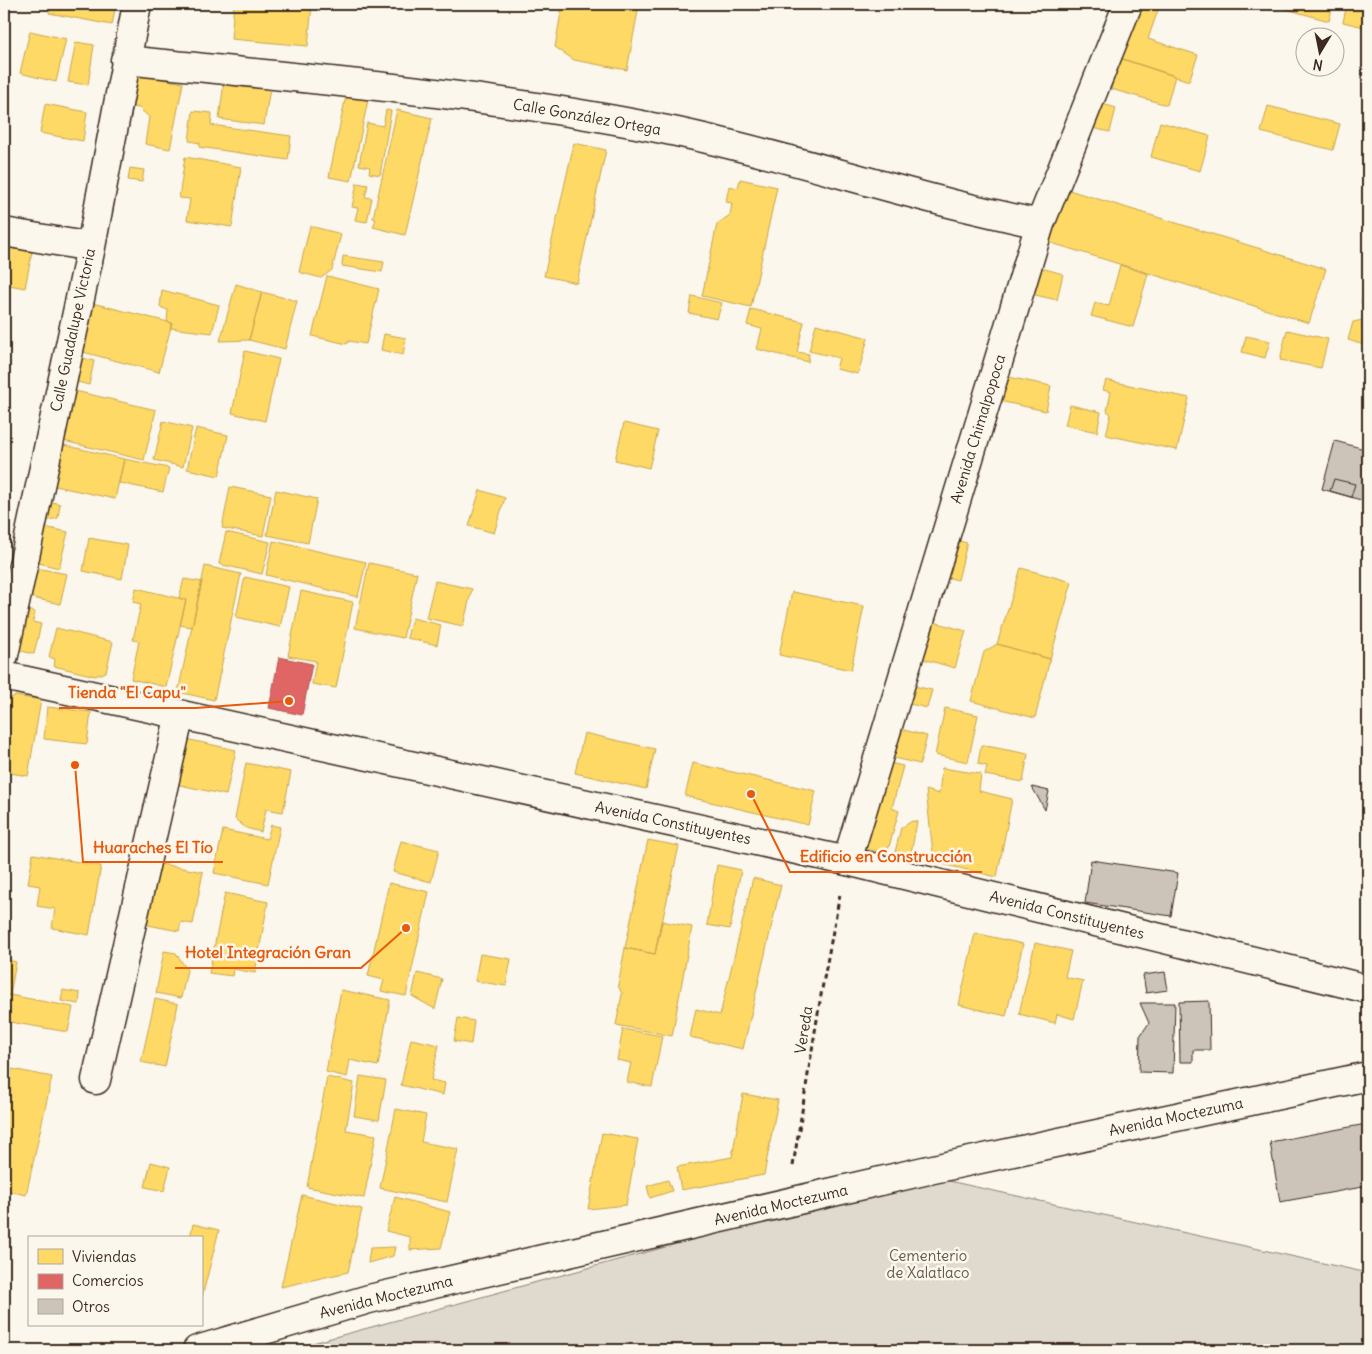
<svg xmlns="http://www.w3.org/2000/svg" width="1372" height="1354" font-family="Delius,sans-serif">
<style>
.green{fill:#dfd9ce;stroke:#8d8276}
.homes{fill:#ffd966;stroke:#c4a450}
.shops{fill:#e06666;stroke:#ae5450}
.building{fill:#ccc4b9;stroke:#3b2a1e}
.lines{fill:none;stroke-linecap:round;stroke-linejoin:round}
.minor-casing{stroke:#3b2a1e;stroke-width:31}
.secondary-casing{stroke:#3b2a1e;stroke-width:31}
.path{stroke:#3b2a1e;stroke-width:3;stroke-dasharray:5 4;stroke-linecap:butt}
.minor{stroke:#fbf7ec;stroke-width:28}
.secondary{stroke:#fbf7ec;stroke-width:28}
.labels{text-anchor:middle;stroke-width:5;stroke-linejoin:round;paint-order:stroke}
.street-label{font-size:15px;fill:#3b2a1e;stroke:#fbf7ec}
.park-label{font-size:15px;fill:#64564a;stroke:#fbf7ec}
.leader{fill:none;stroke:#e8590c;stroke-width:2}
.callout-dot{fill:#e8590c;stroke:#fbf7ec;stroke-width:2}
.callout-label{font-size:16px;text-anchor:middle;font-weight:bold;fill:#e8590c;stroke:#fbf7ec;stroke-width:5;stroke-linejoin:round;paint-order:stroke}
</style>
<rect width="100%" height="100%" fill="#fbf7ec"/>
<filter id="ink" filterUnits="userSpaceOnUse"><feTurbulence type="fractalNoise" baseFrequency=".02" numOctaves="2"/><feDisplacementMap in="SourceGraphic" scale="10" xChannelSelector="R" yChannelSelector="G"/><feConvolveMatrix kernelMatrix="1 2 1 2 8 2 1 2 1" color-interpolation-filters="sRGB"/></filter>
<g filter="url(#ink)">
<path class="green" d="M926 1176 1368 1273V1350H287Z"/>
<path class="homes" d="M51 4H116L112 25 49 13Z
M75 4H105L104 9Z
M234 4H312L308 46 231 39Z
M569 4H629L639 5 627 70 574 60 555 47 562 7 568 8Z
M1133 4H1160L1148 39 1198 55 1189 81 1116 57Z
M1268 4H1333L1329 21Z
M1347 4H1368V28L1343 22Z
M30 31 66 39 56 82 20 73Z
M76 42 94 45 88 85 68 82Z
M1120 58 1175 76 1167 105 1111 89Z
M135 74 183 83 170 149 145 144 149 117 139 108 128 106Z
M224 82 270 88 264 125 219 119Z
M346 96 368 100 351 181 329 177Z
M1093 101 1116 108 1110 132 1087 127Z
M45 104 87 112 83 141 40 133Z
M1268 106 1340 124 1333 150 1261 132Z
M386 110 391 111 380 175 369 173 370 167 359 165 367 123 383 126Z
M397 110 432 118 405 235 373 227 376 219 373 218Z
M193 111 212 113 211 125 291 136 288 160 199 147 200 143 189 141Z
M1160 122 1210 136 1200 171 1151 157Z
M574 143 606 150 577 283 544 276Z
M185 157 241 167 232 227 187 220 190 199 179 198Z
M130 168 144 170 142 182 128 180Z
M740 179 777 187 751 307 702 296 717 224 730 215 732 203 726 202 729 186 738 188Z
M357 183 368 185 365 197 372 198 367 222 355 220 358 208 352 207Z
M1059 187 1326 269 1309 323 1042 240Z
M310 226 341 234 332 270 321 278 299 272Z
M4 247 32 252 25 288 4 284Z
M343 256 384 262 382 272 342 266Z
M1120 265 1148 274 1133 327 1091 316 1095 303 1109 306Z
M1038 267 1063 274 1057 300 1031 294Z
M327 276 379 289 366 344 349 341 347 344 312 336Z
M1367 282H1368V315L1361 302Z
M236 284 262 292 249 340 220 341Z
M162 290 219 305 212 333 170 328 172 323 167 322 168 310 160 307Z
M262 292 297 301 285 349 249 340Z
M692 296 722 303 717 319 689 313Z
M92 303 172 323 159 372 79 351Z
M751 309 804 322 797 352 809 354 808 362 757 349 762 329 747 325Z
M1368 319V346L1348 340 1353 322Z
M816 324 868 338 858 374 836 369 839 358 809 351Z
M1287 330 1328 339 1321 368 1280 360Z
M384 334 406 338 403 355 381 350Z
M1246 336 1270 341 1265 358 1242 352Z
M245 351 279 359 265 421 232 413Z
M80 357 94 361 89 385 74 381Z
M1004 376 1051 386 1046 411 999 401Z
M1106 380 1189 398 1177 450 1106 435 1111 414 1107 411 1111 392 1103 390Z
M67 389 156 410 144 460 55 439Z
M1070 405 1101 412 1097 432 1065 425Z
M163 421 192 428 183 467 154 460Z
M624 423 658 431 649 468 615 460Z
M196 428 228 435 219 476 187 469Z
M55 443 124 459 115 499 46 484Z
M124 459 169 468 163 492 119 483Z
M230 487 271 495 263 536 222 528Z
M276 490 317 499 308 543 267 535Z
M480 490 505 498 494 533 469 526Z
M42 499 60 504 58 518 37 523Z
M39 526 68 532 59 568 31 561Z
M226 532 270 542 262 574 219 564Z
M89 538 128 545 122 579 83 571Z
M947 538 967 543 958 580 938 575Z
M273 541 366 562 358 597 266 575Z
M369 563 417 573 403 638 355 628Z
M205 566 241 574 214 700 178 692Z
M31 567 67 574 60 604 24 596Z
M1021 568 1072 582 1050 659 997 644Z
M245 577 289 587 280 627 236 617Z
M184 579 202 582 192 627 180 625 186 600 179 598Z
M435 581 472 589 463 626 426 618Z
M136 588 186 600 166 687 131 679 139 641 133 640 141 604 133 602Z
M301 591 353 602 336 688 312 684 316 661 288 656Z
M792 592 864 606 851 670 779 655Z
M18 608 35 612 33 622 41 624 34 654 9 648Z
M412 618 441 625 437 645 407 638Z
M927 620 966 631 955 668 916 657Z
M56 628 113 642 106 672 95 676 54 666 55 659 49 657Z
M997 644 1050 659 1035 718 971 701 984 652Z
M905 684 932 690 927 708 901 702Z
M15 696 41 700 28 776 4 772V701Z
M47 707 91 712 87 744 44 739Z
M945 708 978 715 968 762 935 755Z
M896 728 927 736 920 764 889 757Z
M584 733 655 749 646 789 575 773Z
M181 738 236 750 226 795 171 783Z
M981 745 1028 754 1023 782 985 775 987 766 978 764Z
M881 761 903 766 892 808 899 811 887 854 859 847Z
M246 763 291 772 283 812 266 809 261 832 246 828 235 819Z
M693 763 816 791 808 825 685 796Z
M942 768 981 774 979 791 1012 799 997 877 934 862 926 790 939 794Z
M912 821 917 822 911 853 895 852 901 828Z
M271 825 280 827 268 884 214 873 223 830 267 839Z
M648 840 679 846 655 954 625 948Z
M401 841 439 850 431 882 393 872Z
M33 854 101 866 89 935 52 928 55 909 37 906 40 886 28 884Z
M151 862 203 872 193 924 181 922 179 931 148 925 149 919 139 917Z
M717 865 741 870 730 929 707 925Z
M753 878 781 885 743 1049 690 1037 696 1009 720 1015Z
M389 883 429 892 406 996 381 991 384 980 368 976Z
M225 893 268 902 255 973 233 969 232 976 209 973Z
M661 921 692 927 672 1036 616 1025 622 994 618 985 625 948 655 954Z
M975 933 1023 944 1006 1016 959 1005Z
M1035 943 1071 951 1065 977 1083 981 1074 1019 1057 1014 1055 1023 1019 1014Z
M164 951 176 953 187 970 181 998 156 993Z
M480 954 511 959 506 986 475 981Z
M4 959 16 962 10 995 4 994Z
M417 973 442 979 435 1009 412 996Z
M63 990 80 993 79 1004 61 1001Z
M341 990 390 1000 378 1066 350 1060 347 1077 326 1072Z
M4 994 73 1007 68 1032 4 1021Z
M155 999 178 1004 165 1067 141 1062Z
M458 1018 474 1021 471 1044 454 1041Z
M623 1029 662 1036 652 1087 627 1082 631 1063 617 1060Z
M411 1039 439 1045 431 1080 445 1083 443 1095 401 1085Z
M12 1069 52 1077 26 1195 4 1190V1099H6Z
M360 1076 386 1080 379 1120 354 1116Z
M327 1077 354 1083 346 1130 376 1135 364 1198 307 1187Z
M743 1094 778 1100 764 1175 681 1190 677 1167 732 1157Z
M396 1109 426 1115 421 1142 458 1149 447 1202 380 1188Z
M602 1133 638 1139 626 1205 588 1209Z
M151 1162 170 1167 164 1191 145 1187Z
M668 1180 672 1191 650 1198 647 1186Z
M302 1195 362 1209 348 1272 281 1287Z
M395 1197 450 1212 441 1248 410 1250V1237L386 1231Z
M193 1224 219 1230 201 1301V1238H190Z
M395 1247 393 1256 368 1263 370 1248Z
M4 1310H9L4 1334Z"/>
<path class="shops" d="M279 657 312 664 302 715 269 708Z"/>
<path class="building" d="M1335 441 1368 450V502L1322 489Z
M1334 479 1355 484 1351 497 1330 491Z
M1032 787 1049 791 1045 810Z
M1091 860 1178 873 1171 916 1085 903Z
M1165 972 1168 990 1146 993 1143 975Z
M1209 1001 1210 1050H1193V1062H1180L1179 1002Z
M1140 1003H1175L1173 1073 1139 1072 1140 1036 1149 1023Z
M1366 1124 1368 1139V1186L1280 1202 1270 1142Z"/>
<g class="lines">
<defs>
<path id="minor" d="M125 60C310 79 495 94 677 132 770 152 861 181 953 204 982 211 1011 218 1040 224
M4 232 91 247
M4 655 91 247 137 4
M847 861 1040 224 1128 4
M96 1080 180 714"/>
<path id="secondary" d="M4 676 847 861 1368 989
M197 1350 369 1299 924 1171 1368 1076"/>
</defs>
<use href="#minor" class="minor-casing"/>
<use href="#secondary" class="secondary-casing"/>
<path class="path" d="M793 1166 822 989 840 894"/>
<use href="#minor" class="minor"/>
<use href="#secondary" class="secondary"/>
</g>
</g>
<g class="labels">
<g class="street-label">
<text transform="translate(587 117) rotate(10)" y="5">Calle González Ortega</text>
<text transform="translate(73 330) rotate(-78)" y="5">Calle Guadalupe Victoria</text>
<text transform="translate(978 429) rotate(-73)" y="5">Avenida Chimalpopoca</text>
<text transform="translate(673 823) rotate(12)" y="5">Avenida Constituyentes</text>
<text transform="translate(1067 915) rotate(14)" y="5">Avenida Constituyentes</text>
<text transform="translate(804 1030) rotate(-81)" y="5">Vereda</text>
<text transform="translate(1176 1117) rotate(-12)" y="5">Avenida Moctezuma</text>
<text transform="translate(781 1205) rotate(-13)" y="5">Avenida Moctezuma</text>
<text transform="translate(386 1297) rotate(-14)" y="5">Avenida Moctezuma</text>
</g>
<g class="park-label">
<text x="928" y="1261">Cementerio<tspan x="928" dy="17">de Xalatlaco</tspan></text>
</g>
</g>
<path class="leader" d="M289 701L196 708H59M75 765L83 862H223M751 794L790 872H982M406 928L361 968H175"/>
<g class="callout-dot">
<circle cx="289" cy="701" r="5"/>
<circle cx="75" cy="765" r="5"/>
<circle cx="751" cy="794" r="5"/>
<circle cx="406" cy="928" r="5"/>
</g>
<g class="callout-label">
<text x="127" y="698">Tienda "El Capu"</text>
<text x="153" y="853">Huaraches El Tío</text>
<text x="886" y="862">Edificio en Construcción</text>
<text x="268" y="958">Hotel Integración Gran</text>
</g>
<rect width="1372" height="1354" fill="none" stroke="#fbf7ec" stroke-width="20"/>
<rect x="10" y="10" width="1352" height="1334" fill="none" stroke="#3b2a1e" stroke-width="2" filter="url(#ink)"/>
<rect x="28" y="1236" width="175" height="90" fill="#fbf7ec" stroke="#aea59a"/>
<rect x="38" y="1249" width="25" height="15" fill="#ffd966" stroke="#aea59a"/>
<text x="72" y="1262" font-size="15" fill="#3b2a1e">Viviendas</text>
<rect x="38" y="1274" width="25" height="15" fill="#e06666" stroke="#aea59a"/>
<text x="72" y="1286" font-size="15" fill="#3b2a1e">Comercios</text>
<rect x="38" y="1299" width="25" height="15" fill="#ccc4b9" stroke="#aea59a"/>
<text x="72" y="1312" font-size="15" fill="#3b2a1e">Otros</text>
<g transform="translate(1320 52) rotate(190)"><circle r="24" fill="#fbf7ec" stroke="#aea59a"/>
<path d="M0-4L9 19L0 12L-9 19Z" fill="#3b2a1e"/>
<text y="-8" font-size="14" font-weight="bold" text-anchor="middle" fill="#3b2a1e">N</text>
</g>
</svg>
